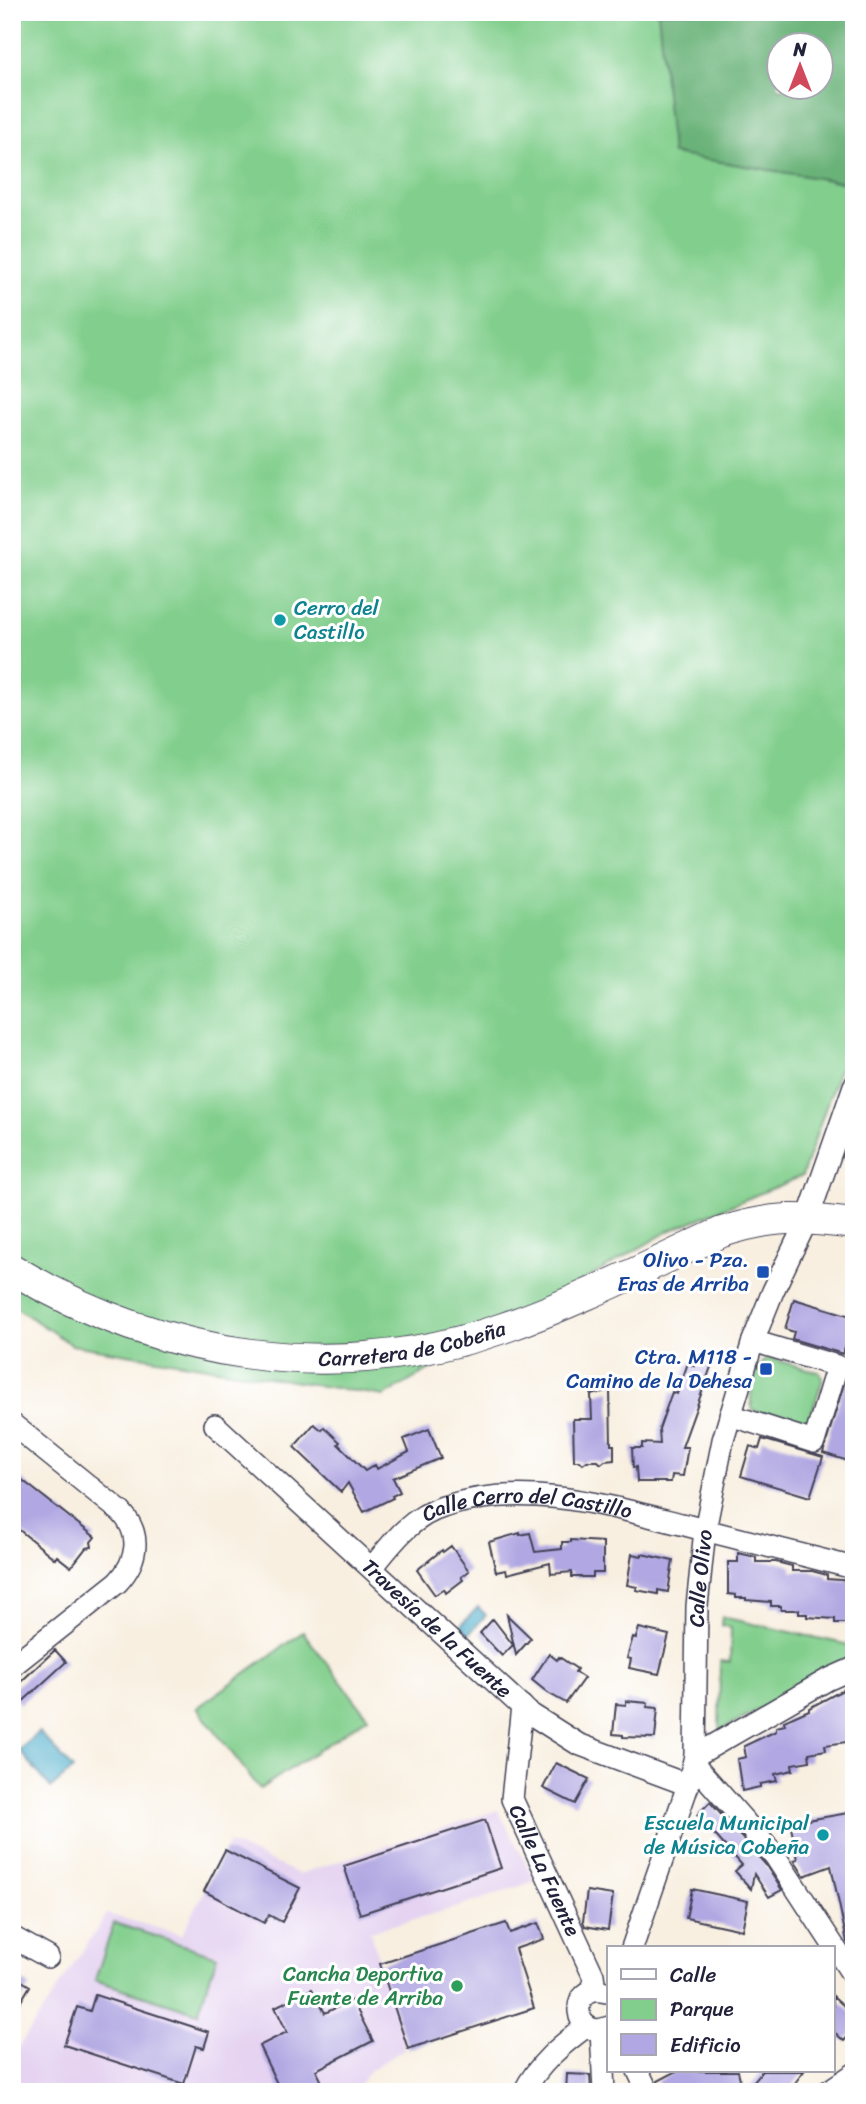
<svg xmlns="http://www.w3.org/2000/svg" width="866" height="2104" font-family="Sriracha,sans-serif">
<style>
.built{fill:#e5d3f1}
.green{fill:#82cf8d;stroke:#527864;stroke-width:2;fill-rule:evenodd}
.forest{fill:#69b278;stroke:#466a5a;stroke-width:2;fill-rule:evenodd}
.water{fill:#4aacc9;stroke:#366782;stroke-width:2}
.building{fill:#b1a7e2}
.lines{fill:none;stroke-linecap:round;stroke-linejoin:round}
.street-casing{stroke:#424154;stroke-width:24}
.secondary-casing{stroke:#424154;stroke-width:32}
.street{stroke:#fff;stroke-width:21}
.secondary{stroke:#fff;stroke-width:30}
.culture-dot{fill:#0f9aa8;stroke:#fff;stroke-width:2.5}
.transit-dot{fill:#1a4fb4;stroke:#fff;stroke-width:2.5}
.leisure-dot{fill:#2e9e5b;stroke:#fff;stroke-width:2.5}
.labels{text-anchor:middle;stroke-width:6;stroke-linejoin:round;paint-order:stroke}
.culture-label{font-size:21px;fill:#0d838f;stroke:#fff;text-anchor:start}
.transit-label{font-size:21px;fill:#164399;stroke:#fff;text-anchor:end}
.street-label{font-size:21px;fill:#22223b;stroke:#fff}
.leisure-label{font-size:21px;fill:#27864d;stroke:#fff;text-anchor:end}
</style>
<rect width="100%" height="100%" fill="#fff"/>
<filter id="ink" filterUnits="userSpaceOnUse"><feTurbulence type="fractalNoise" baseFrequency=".0143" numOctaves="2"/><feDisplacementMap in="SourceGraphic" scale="14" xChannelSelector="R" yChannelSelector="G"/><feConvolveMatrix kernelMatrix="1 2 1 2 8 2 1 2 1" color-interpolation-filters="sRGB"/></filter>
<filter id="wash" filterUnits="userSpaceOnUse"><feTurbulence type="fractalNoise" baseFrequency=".00686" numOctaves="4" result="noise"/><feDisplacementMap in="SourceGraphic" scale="28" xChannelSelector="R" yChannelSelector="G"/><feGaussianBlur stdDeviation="1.57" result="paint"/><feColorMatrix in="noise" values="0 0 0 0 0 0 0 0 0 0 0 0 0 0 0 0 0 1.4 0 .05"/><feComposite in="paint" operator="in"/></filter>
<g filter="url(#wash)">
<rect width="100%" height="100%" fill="#f8efe0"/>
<path class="built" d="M498 1810 535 1881 455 1908 370 1931 402 2035 404 2049 369 2071 355 2092H12V2064L16 2051 107 1914 182 1935 229 1843 299 1874Z"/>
<path class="green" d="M12 12H854V768L851 773 854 839V1026L802 1176 669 1231 384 1396 72 1345 12 1305ZM778 46H820V88H778Z
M769 1358 819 1372 823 1379 807 1426 804 1427 753 1410C747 1397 756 1364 769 1358Z
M722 1617 854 1646V1658L719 1731 720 1661 730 1662 731 1628 721 1625Z
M303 1632 368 1717 260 1789 197 1708Z
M114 1923 217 1956 198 2013 95 1980Z"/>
<path class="forest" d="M658 12H854V184L672 154ZM778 46H820V88H778Z"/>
<path class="water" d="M478 1607 486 1615 469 1634 460 1626Z
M39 1732 73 1769 51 1788 19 1750Z"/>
<g id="blocks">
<path class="building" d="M794 1299 854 1317V1349L845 1347 843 1354 792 1339 794 1332 785 1329Z
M697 1358 712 1364 682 1447H688L683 1476 672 1475 671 1482H637L636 1467 633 1468 632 1448H642V1443L660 1444 659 1429 672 1392 677 1394 688 1363 694 1366Z
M850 1364 854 1365V1463L823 1453Z
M610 1390 611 1445H614V1460L605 1461 601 1464 598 1461H587L583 1464 580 1461H574L573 1419H592L591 1395Z
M314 1424 322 1430 324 1427 340 1442 338 1444 365 1471 375 1465 377 1469 409 1452 404 1439 429 1429 441 1458 393 1478 400 1492 392 1496 393 1498 364 1512 348 1483 341 1492 294 1447Z
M762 1439 823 1457 810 1497 741 1476 750 1446 759 1449Z
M12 1472 95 1537 91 1542 92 1547 86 1548 71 1567 57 1556 55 1559 12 1524Z
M520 1533V1535L530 1533 535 1552 562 1549V1542H571V1540L603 1542V1573H593V1577H572V1572L551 1574 550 1563 507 1574 506 1570 496 1572 489 1542Z
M451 1546 469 1571 461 1577 463 1580 446 1593 444 1589 435 1595 417 1570 442 1550 443 1552Z
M738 1553 756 1557V1562H776L792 1566V1571H812L827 1575V1579L854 1581V1623H835V1619L807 1617V1614H799V1610H781V1606H771V1602L746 1600V1598H736V1595L728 1594V1562H738Z
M632 1554 642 1556V1554L673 1561 668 1592 658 1590V1594L636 1590 637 1587 627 1585Z
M507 1615 531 1638 516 1655Z
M493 1619 513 1645 502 1656 480 1633Z
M639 1628 669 1635 659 1674 629 1668 631 1659 627 1658 633 1637 636 1638Z
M55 1650 66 1662 20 1704 12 1696V1690Z
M549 1654 557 1660 559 1657 577 1669 575 1672 584 1678 566 1703 548 1693 532 1680Z
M854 1684V1741L825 1745 826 1750 809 1753 810 1761 792 1764 793 1770 775 1774 777 1781 760 1784V1787L742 1791 737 1759 746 1757 744 1746 776 1731V1727L785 1725 784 1721 809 1710V1708Z
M626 1701 648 1703 647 1707 658 1708 655 1738 623 1737V1735L613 1734 616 1704 626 1705Z
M556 1763 589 1779 575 1804 543 1788Z
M710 1802 765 1864 782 1890 769 1897 754 1874 751 1889 735 1871 742 1865 697 1815Z
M854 1812V1941L847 1942 831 1866 804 1876 794 1860 798 1859 790 1823Z
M485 1820 501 1868 360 1914 344 1866Z
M225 1850 300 1888 282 1922 269 1915 264 1923 204 1891Z
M692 1889 748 1901 742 1930 686 1918Z
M587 1891 613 1895 608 1930 585 1926 583 1921Z
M506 1923 510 1933 538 1923 544 1939 515 1949 534 2008 408 2049 380 1964Z
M12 1975 30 1986 12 2016Z
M312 1989 325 2013 352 2000 373 2041 316 2070 327 2092H281L259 2046 287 2032 275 2007Z
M95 1995 209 2032 204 2048 196 2046 184 2084 64 2045 77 2007 90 2011Z
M833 1996 854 2015V2030L844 2041 833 2031Z
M677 2071H738L743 2092H661L658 2081Z
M762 2071H804L788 2092H745Z
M567 2074 590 2075 591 2092H566Z"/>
</g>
</g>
<g filter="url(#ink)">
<use href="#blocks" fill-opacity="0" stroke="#424154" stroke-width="2"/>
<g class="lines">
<defs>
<g id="street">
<path d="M730 1415 814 1442 837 1366 753 1341"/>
<path d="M12 1424 121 1512C142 1534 138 1560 118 1582L12 1666"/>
<path id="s1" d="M215 1425 529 1713 578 1744 688 1785"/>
<path id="s2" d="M372 1568C392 1543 411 1517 443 1507 526 1480 608 1506 689 1526 744 1540 799 1554 854 1568"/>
<path id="s3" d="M522 1706 512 1799 593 1975 595 1990"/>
<path d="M695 1756 827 1680 854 1668"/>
<path d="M694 1764 775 1856 854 1977"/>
<path d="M12 1937 48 1957"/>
<path id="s4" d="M632 1948 688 1785 695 1756 697 1606 705 1530 723 1440 753 1341 773 1291 808 1218 854 1086"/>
<path d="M606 1992C567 1981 572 2043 609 2027"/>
<path d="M601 2030 604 2092"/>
<path d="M638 2071 648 2092"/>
<path d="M524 2092C538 2064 562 2044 587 2026"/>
<path d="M827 2092 854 2074"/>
</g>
<g id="secondary">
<path id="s5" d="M12 1269C162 1359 336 1386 503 1328 578 1302 650 1265 722 1232 774 1215 801 1217 854 1224"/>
</g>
</defs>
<use href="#street" class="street-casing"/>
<use href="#secondary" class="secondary-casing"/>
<use href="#street" class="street"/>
<use href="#secondary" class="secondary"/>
</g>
</g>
<g class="culture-dot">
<circle cx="280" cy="620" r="7"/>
<circle cx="823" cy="1835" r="7"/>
</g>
<g class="transit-dot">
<rect x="756" y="1265" width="14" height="14" rx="3.5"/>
<rect x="759" y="1362" width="14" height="14" rx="3.5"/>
</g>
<circle class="leisure-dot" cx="457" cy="1986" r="7"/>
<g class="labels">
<g class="culture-label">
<text x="294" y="615">Cerro del<tspan x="294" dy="24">Castillo</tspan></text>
<text x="809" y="1830" text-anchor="end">Escuela Municipal<tspan x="809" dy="24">de Música Cobeña</tspan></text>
</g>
<g class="transit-label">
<text x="749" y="1267">Olivo - Pza.<tspan x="749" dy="24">Eras de Arriba</tspan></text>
<text x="752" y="1364">Ctra. M118 -<tspan x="752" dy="24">Camino de la Dehesa</tspan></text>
</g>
<g class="street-label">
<text dy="7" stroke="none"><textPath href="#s5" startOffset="418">Carretera de Cobeña</textPath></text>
<text dy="7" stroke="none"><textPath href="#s2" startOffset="180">Calle Cerro del Castillo</textPath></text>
<text dy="7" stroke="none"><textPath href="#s4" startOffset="380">Calle Olivo</textPath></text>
<text dy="7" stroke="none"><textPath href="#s1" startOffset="301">Travesía de la Fuente</textPath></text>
<text dy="7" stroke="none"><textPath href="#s3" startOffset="172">Calle La Fuente</textPath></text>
</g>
<g class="leisure-label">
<text x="443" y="1981">Cancha Deportiva<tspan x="443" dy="24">Fuente de Arriba</tspan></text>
</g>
</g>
<rect width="866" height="2104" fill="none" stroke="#fff" stroke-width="42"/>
<rect x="607" y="1946" width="228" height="126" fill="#ffffff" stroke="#a7a7b1" stroke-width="2"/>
<rect x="621" y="1969" width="35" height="10" fill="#ffffff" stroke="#a7a7b1" stroke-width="2"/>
<text x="670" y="1982" font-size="21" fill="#22223b">Calle</text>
<rect x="621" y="1999" width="35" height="21" fill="#82cf8d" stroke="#a7a7b1" stroke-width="2"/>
<text x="670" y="2016" font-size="21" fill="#22223b">Parque</text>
<rect x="621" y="2034" width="35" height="21" fill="#b1a7e2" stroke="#a7a7b1" stroke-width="2"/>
<text x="670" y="2052" font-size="21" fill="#22223b">Edificio</text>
<g transform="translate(800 66)"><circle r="33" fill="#ffffff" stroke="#a7a7b1" stroke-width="2"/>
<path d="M0-5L12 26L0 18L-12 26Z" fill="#d1495b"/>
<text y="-10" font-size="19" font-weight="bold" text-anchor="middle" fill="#22223b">N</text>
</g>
</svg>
